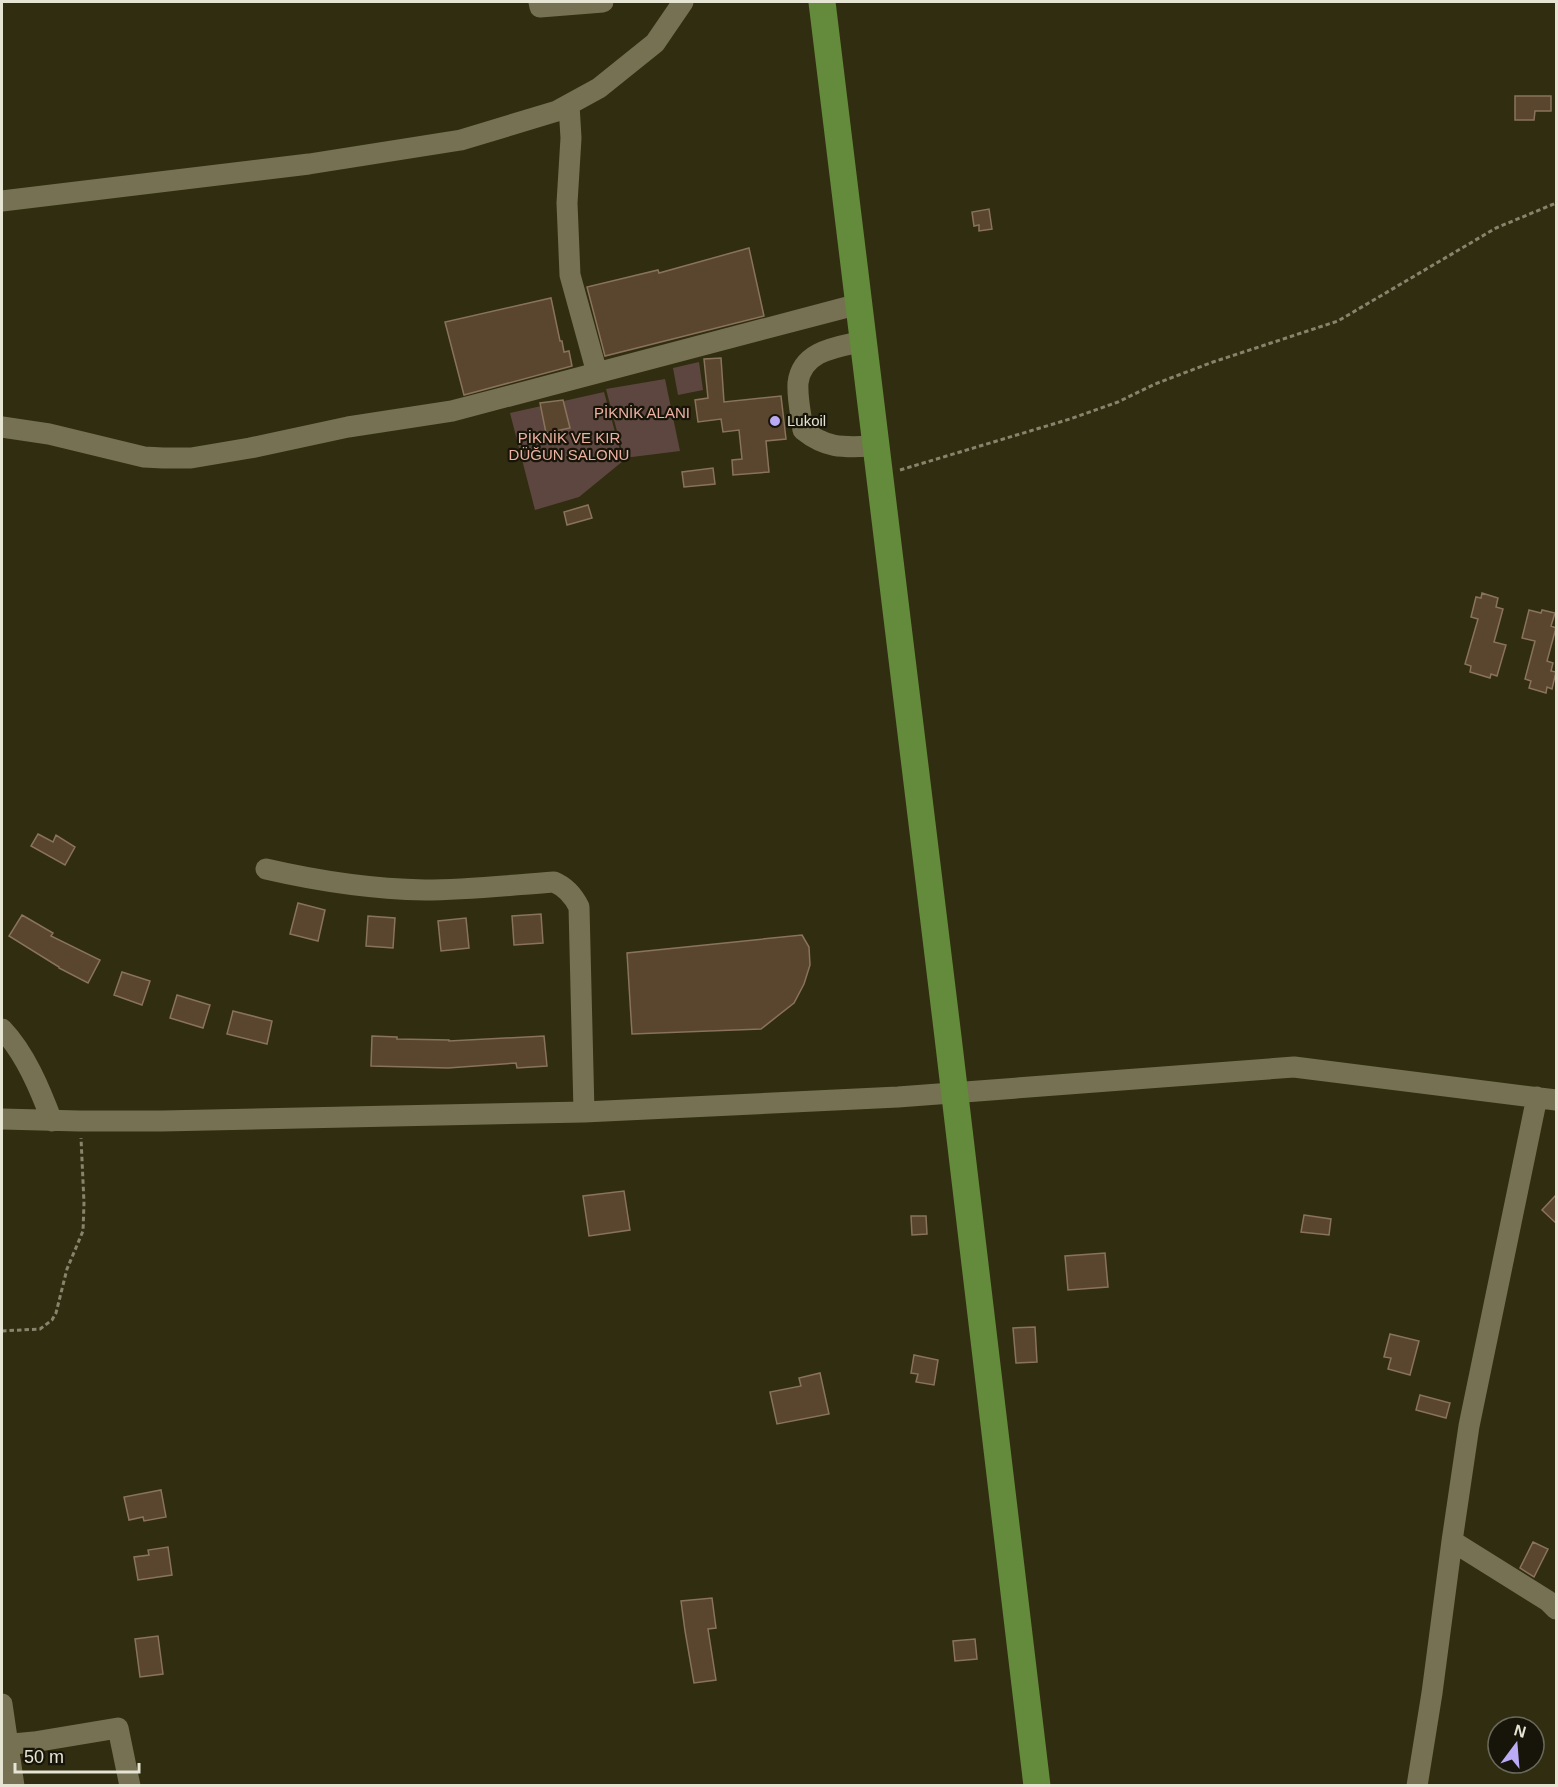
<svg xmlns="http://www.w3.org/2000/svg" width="1558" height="1787" font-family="Helvetica,sans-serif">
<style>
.green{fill:#5e4640}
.building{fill:#5a452f;stroke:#89735b;stroke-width:1.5}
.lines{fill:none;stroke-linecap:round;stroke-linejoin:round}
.path{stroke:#87846d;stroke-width:3;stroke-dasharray:4.5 3;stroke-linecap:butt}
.minor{stroke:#757152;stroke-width:21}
.major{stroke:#648a3b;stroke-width:27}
.poi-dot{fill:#bbaaf6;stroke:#171509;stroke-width:2}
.labels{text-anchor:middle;stroke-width:4.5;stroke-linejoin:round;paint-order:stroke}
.park-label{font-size:15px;fill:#eeb1a2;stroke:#171509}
.poi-label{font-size:15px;fill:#e6e4d3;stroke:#171509;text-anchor:start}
</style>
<rect width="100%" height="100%" fill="#312d10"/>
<path class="green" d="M699 362 703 390 678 395 673 368Z
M665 379 680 451 624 458 606 389Z
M604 392 623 461 579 497 535 510 510 413Z"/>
<path class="building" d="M1515 96H1551V111H1535L1534 120H1515Z
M989 209 992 229 979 231V225L974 226 972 212Z
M749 248 764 316 605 356 587 287 658 270 659 273Z
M551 298 560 341H562L564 352 569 351 572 366 464 395 445 322Z
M721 358 724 402 781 396 786 439 766 441 769 472 733 475 732 460 742 459 739 430 723 432 721 419 698 422 695 400 708 398 704 359Z
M563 400 570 428 546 433 540 403Z
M713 468 715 484 684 487 682 472Z
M588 505 592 518 567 525 564 512Z
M1482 593 1498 598 1496 607 1503 609 1494 642 1506 645 1497 676 1491 674 1490 678 1470 672 1471 666 1465 664 1478 619 1471 617 1476 597 1481 598Z
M1529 610 1541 613 1542 610 1555 613 1551 626 1556 628 1547 661 1553 663 1551 671 1556 672 1552 689 1547 687 1546 693 1529 688 1531 681 1525 679 1535 641 1522 638Z
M38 834 53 842 56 835 75 847 65 865 31 846Z
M298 903 325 910 318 941 290 934Z
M541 914 543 943 514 945 512 916Z
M22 915 53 933 51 936 100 960 88 983 59 968V967L9 936Z
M368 916 395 918 393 948 366 946Z
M466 918 469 948 441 951 438 921Z
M802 935 809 947 810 965 804 984 794 1003 761 1029 632 1034 627 953Z
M122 972 150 981 142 1005 114 995Z
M177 995 210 1005 203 1028 170 1018Z
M233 1011 272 1021 267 1044 227 1034Z
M372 1036 397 1037V1039L449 1040V1041L544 1036 547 1066 517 1068 516 1063 448 1068 371 1066Z
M624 1191 630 1230 589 1236 583 1196Z
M1557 1194V1224L1542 1210Z
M1304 1215 1331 1219 1329 1235 1301 1232Z
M911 1216H926L927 1234 912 1235Z
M1105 1253 1108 1287 1068 1290 1065 1256Z
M1035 1327 1037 1362 1016 1363 1013 1328Z
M1390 1334 1419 1341 1410 1375 1388 1369 1391 1358 1384 1357Z
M914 1355 938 1360 934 1385 916 1382 918 1374 911 1373Z
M820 1373 829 1414 777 1424 770 1392 801 1386 799 1378Z
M1420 1395 1450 1403 1446 1418 1416 1410Z
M161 1490 166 1517 144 1521 143 1517 129 1520 124 1497Z
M1533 1542 1548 1549 1534 1577 1520 1568Z
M168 1547 172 1575 138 1580 134 1557 149 1555 148 1550Z
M712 1598 716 1628 708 1629 716 1680 694 1683 685 1631 681 1601Z
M158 1636 163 1674 140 1677 135 1639Z
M975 1639 977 1659 955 1661 953 1641Z"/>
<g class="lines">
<path class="path" d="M900 470 1070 419 1118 402 1155 384 1213 362 1338 321 1496 228 1556 203
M2 1331 40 1329 52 1320 56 1313 67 1269 83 1231 84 1203 81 1138"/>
<path class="minor" d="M539 2 540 7 603 2
M569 105 571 138 567 203 570 275 597 373
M2 201 309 164 461 140 557 111 599 88 655 43 683 2
M864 341C838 347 802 350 798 383 797 398 801 415 803 430 828 450 846 447 876 446
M2 427 49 434 144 457 163 458H191L250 448 348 427 452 411 859 304
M266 869C318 881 371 889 425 890 468 890 511 885 554 882 566 887 573 895 579 907L584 1112
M2 1029C25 1053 40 1089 52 1121
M2 1119 79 1121H162L584 1112 898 1097 1294 1067 1556 1100
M1452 1541 1469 1426 1537 1097
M2 1704 14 1786
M2 1745 34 1742 118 1728 130 1786
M1417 1786 1432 1693 1452 1541 1548 1601 1556 1609"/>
<path class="major" d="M822 2 948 1037 1037 1786"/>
</g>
<circle class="poi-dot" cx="775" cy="421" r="6"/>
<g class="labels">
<g class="park-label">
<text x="642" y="418">PİKNİK ALANI</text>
<text x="569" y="443">PİKNİK VE KIR<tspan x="569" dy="17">DÜĞUN SALONU</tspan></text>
</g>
<g class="poi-label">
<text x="787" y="426">Lukoil</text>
</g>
</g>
<rect width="1558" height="1787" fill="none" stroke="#e6e4d3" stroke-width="6"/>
<g transform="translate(1516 1745) rotate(16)"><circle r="28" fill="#171509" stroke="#6a685a" stroke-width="1.5"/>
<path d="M0-4.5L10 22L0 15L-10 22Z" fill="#bbaaf6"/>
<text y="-9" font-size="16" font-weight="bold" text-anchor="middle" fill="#e6e4d3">N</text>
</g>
<path d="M15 1763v9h124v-9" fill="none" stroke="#e6e4d3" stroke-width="3"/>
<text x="24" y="1763" font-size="18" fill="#e6e4d3" stroke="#171509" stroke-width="4.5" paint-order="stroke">50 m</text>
</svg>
